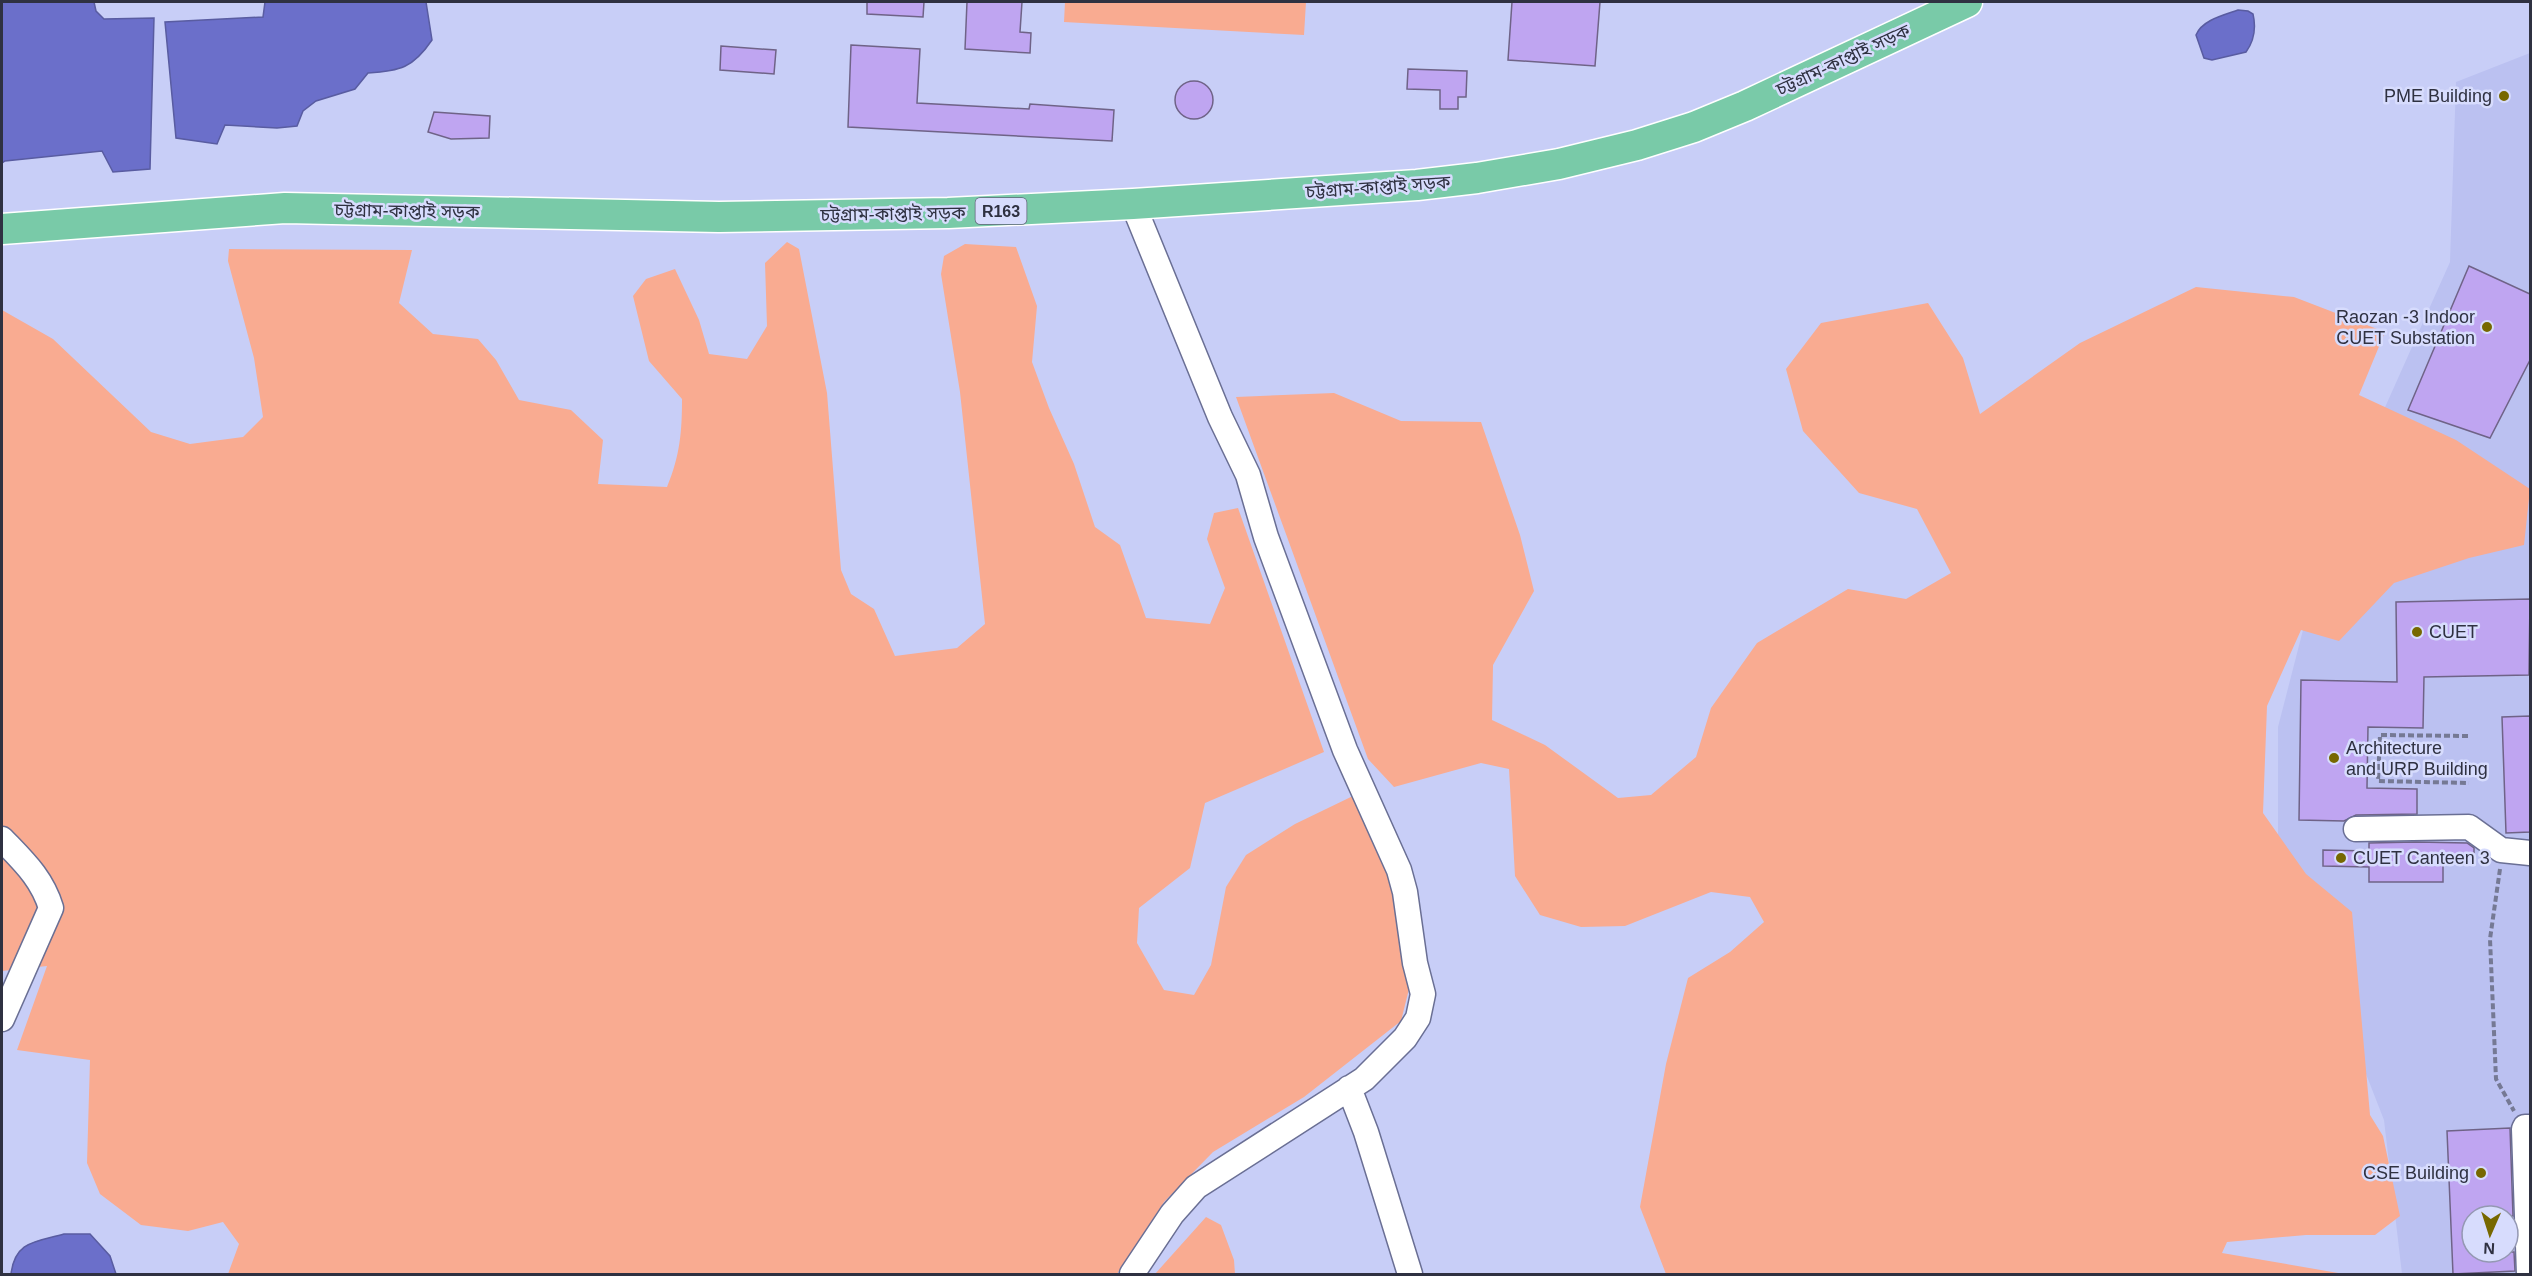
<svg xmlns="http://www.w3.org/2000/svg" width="2532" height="1276" font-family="Arial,'Noto Sans Bengali',sans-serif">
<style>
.built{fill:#bbc1f1;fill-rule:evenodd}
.green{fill:#f9ab91}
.water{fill:#6b6fca;stroke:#595ca1;stroke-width:1.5}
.building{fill:#bfa5f1;stroke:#6f6387;stroke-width:1.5}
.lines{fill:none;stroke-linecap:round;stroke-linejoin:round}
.minor-casing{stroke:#6a6f94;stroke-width:27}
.major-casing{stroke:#fff;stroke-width:33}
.path{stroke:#757994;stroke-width:4;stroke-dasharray:6 3;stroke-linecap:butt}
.minor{stroke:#fff;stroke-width:24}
.major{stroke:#79caa8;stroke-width:30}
.poi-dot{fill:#776800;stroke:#d7dcfd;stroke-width:2}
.labels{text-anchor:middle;stroke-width:5;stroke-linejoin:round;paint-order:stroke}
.shield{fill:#d7dcfd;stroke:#616479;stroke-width:1.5}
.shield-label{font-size:16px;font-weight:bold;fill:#2f3141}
.street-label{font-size:18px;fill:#2f3141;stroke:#d7dcfd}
.poi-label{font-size:18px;fill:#2f3141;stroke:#d7dcfd;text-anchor:end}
</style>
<rect width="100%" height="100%" fill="#c8cef7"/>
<path class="built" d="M2530 53V1274H2402L2384 1120 2278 849V727L2327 537 2450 262 2456 82ZM2472 1216H2508V1252H2472Z"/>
<path class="green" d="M1065 2H1306L1304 35 1064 22Z
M787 242 799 249 827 393 841 570 851 594 874 609 895 656 957 648 985 624 960 392 941 274 944 256 965 244 1016 247 1037 306 1032 362 1049 408 1074 464 1095 527 1120 545 1146 618 1210 624 1225 588 1207 539 1214 513 1238 508 1324 752 1205 803 1190 868 1139 908 1137 943 1164 990 1194 995 1211 965 1226 887 1246 855 1295 824 1355 795 1390 869 1410 985 1401 1021 1304 1097 1213 1152 1164 1202 1117 1274H228L239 1244 223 1222 188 1231 141 1225 100 1194 87 1163 90 1060 17 1050 47 966 2 971V310L53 339 151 432 190 444 243 437 263 417 254 358 228 261 229 249 412 250 399 303 433 334 478 339 496 360 519 400 571 410 603 440 598 484 667 487C680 456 682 432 682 399L649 361 633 296 646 279 675 269 699 320 709 354 747 359 767 326 765 263Z
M2196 287 2294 297 2385 332 2359 395 2456 440 2530 489 2524 545 2469 558 2394 583 2339 641 2301 630 2267 706 2263 813 2306 874 2352 912 2370 1115 2383 1136 2400 1216 2375 1235H2306L2227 1242 2222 1253 2344 1274H1666L1640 1207 1666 1064 1688 978 1730 952 1764 922 1750 897 1711 892 1625 926 1581 927 1540 915 1515 876 1509 769 1481 763 1394 787 1368 759 1236 397 1334 393 1401 421 1481 422 1520 535 1534 591 1493 665 1492 720 1545 745 1618 798 1651 795 1696 757 1711 708 1757 643 1848 589 1906 599 1951 573 1917 509 1859 493 1803 431 1786 369 1821 323 1928 303 1963 358 1980 414 2080 343Z
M1206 1217 1221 1225 1234 1260 1235 1274H1155Z"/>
<path class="water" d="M2 2H94L96 11 104 19 154 18 150 169 113 172 102 151 5 161 2 163Z
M265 2H426L432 40C413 68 400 71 368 73L355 89 316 101 303 111 297 126 277 128 225 125 217 144 176 138 165 22 263 17Z
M2238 10 2248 11 2253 14C2256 27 2254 41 2246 52L2212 60 2204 58 2196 35C2202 20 2224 15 2238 10Z
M64 1234H90L110 1256 116 1274H11C15 1241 35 1242 64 1234Z"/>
<path class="building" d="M867 2H924L923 17 867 14Z
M967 2H1022L1020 32 1031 33 1030 53 965 49Z
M1512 2H1600L1595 66 1508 60Z
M851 45 920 49 917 103 1029 109 1030 104 1114 110 1112 141 848 127Z
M721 46 776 50 774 74 720 70Z
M1408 69 1467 71 1466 97H1458V109H1440V90L1407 89Z
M1175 100a19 19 0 1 1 38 0a19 19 0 1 1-38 0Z
M434 112 490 116 489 138 451 139 428 132Z
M2469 266 2530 294V360L2490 438 2408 410Z
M2530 599 2529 675 2424 677 2423 728 2368 727 2367 788 2417 789V814L2356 815 2344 821 2299 820 2301 680 2397 682 2396 602Z
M2530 716V832L2506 833 2502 717Z
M2416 842 2467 843 2474 848V862H2443V882H2369V867L2323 866V850L2369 851V843Z
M2510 1128 2513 1216H2472V1252H2514L2515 1271 2453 1274 2447 1131Z"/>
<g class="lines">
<defs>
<path id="minor" d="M2356 829 2469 827 2501 850 2530 853
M2 839C23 861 42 878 51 908L2 1019
M1349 1088 1366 1132 1410 1274
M1132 1274 1172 1214 1196 1187 1364 1079 1405 1038 1418 1018 1423 994 1415 963 1405 892 1399 870 1345 750 1266 537 1248 475 1220 417 1133 204
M2529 1274 2524 1129 2525 1127H2530"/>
<path id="major" d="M2 229 285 208 719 217 948 213 1133 204 1417 185 1477 178 1559 164 1637 145 1694 127 1745 106 1967 2"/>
</defs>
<use href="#minor" class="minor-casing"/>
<use href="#major" class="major-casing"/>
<path class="path" d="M2468 736 2380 735 2378 781 2469 783
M2500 869 2490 939 2496 1079 2514 1111"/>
<use href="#minor" class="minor"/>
<use href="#major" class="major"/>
</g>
<g class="poi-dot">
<circle cx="2504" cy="96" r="6"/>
<circle cx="2487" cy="327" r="6"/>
<circle cx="2417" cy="632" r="6"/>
<circle cx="2334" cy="758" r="6"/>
<circle cx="2341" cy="858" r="6"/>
<circle cx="2481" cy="1173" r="6"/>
</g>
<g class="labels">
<rect class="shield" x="975.5" y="198" width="51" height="26" rx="4.5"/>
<g class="shield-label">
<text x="1001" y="217">R163</text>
</g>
<g class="street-label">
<text transform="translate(1843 60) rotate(-25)" y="6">চট্টগ্রাম-কাপ্তাই সড়ক</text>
<text transform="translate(1378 187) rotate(-4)" y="6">চট্টগ্রাম-কাপ্তাই সড়ক</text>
<text transform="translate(407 211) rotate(1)" y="6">চট্টগ্রাম-কাপ্তাই সড়ক</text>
<text transform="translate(893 214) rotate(-1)" y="6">চট্টগ্রাম-কাপ্তাই সড়ক</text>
</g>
<g class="poi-label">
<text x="2492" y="102">PME Building</text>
<text x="2475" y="323">Raozan -3 Indoor<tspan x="2475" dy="21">CUET Substation</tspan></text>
<text x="2429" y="638" text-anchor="start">CUET</text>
<text x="2346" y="754" text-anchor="start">Architecture<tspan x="2346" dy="21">and URP Building</tspan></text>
<text x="2353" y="864" text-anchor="start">CUET Canteen 3</text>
<text x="2469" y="1179">CSE Building</text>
</g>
</g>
<rect width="2532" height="1276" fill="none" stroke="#2f3141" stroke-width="6"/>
<g transform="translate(2490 1234) rotate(183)"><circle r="28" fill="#d7dcfd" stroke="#9498b2" stroke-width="1.5"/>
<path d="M0-4.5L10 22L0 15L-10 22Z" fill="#776800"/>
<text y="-9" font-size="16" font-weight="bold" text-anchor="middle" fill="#2f3141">N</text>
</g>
</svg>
